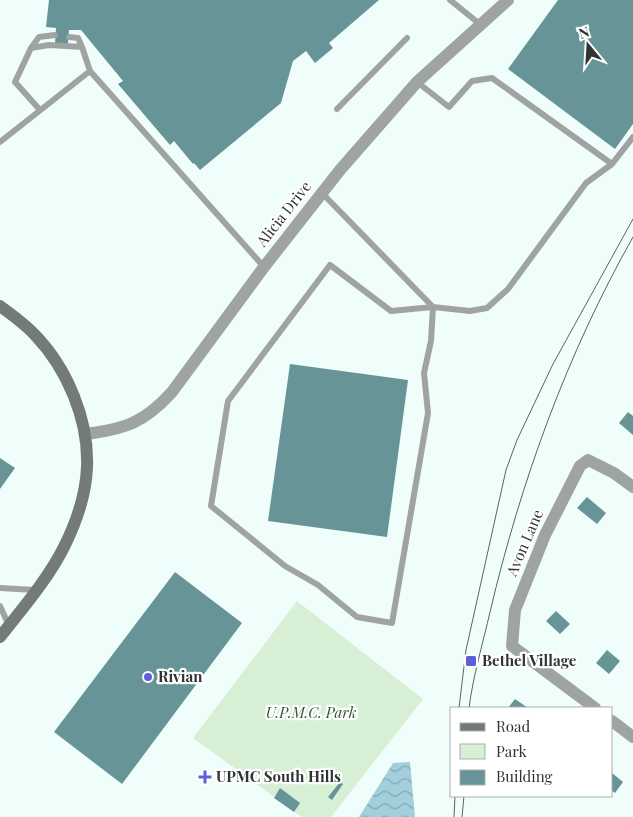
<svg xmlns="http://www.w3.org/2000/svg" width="633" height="817" font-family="'Playfair Display',serif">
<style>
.green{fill:#d6efd5}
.water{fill:url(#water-waves)}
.building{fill:#669497}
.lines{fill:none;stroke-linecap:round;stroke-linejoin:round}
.lane{stroke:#9fa4a2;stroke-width:6}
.street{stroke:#9fa4a2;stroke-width:12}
.secondary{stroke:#747b77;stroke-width:12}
.tram{stroke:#5b6361;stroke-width:1}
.poi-dot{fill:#5d61d9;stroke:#fff;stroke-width:2}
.labels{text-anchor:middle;stroke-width:4.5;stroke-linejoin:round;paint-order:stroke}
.street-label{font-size:15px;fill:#2e3433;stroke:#fff}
.poi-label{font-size:15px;font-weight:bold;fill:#2e3433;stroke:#fff;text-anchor:start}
.park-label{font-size:15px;font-style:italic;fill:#305830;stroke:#fff}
</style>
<defs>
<pattern id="water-waves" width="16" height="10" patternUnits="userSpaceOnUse" patternTransform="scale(1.25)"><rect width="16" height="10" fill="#a3cedc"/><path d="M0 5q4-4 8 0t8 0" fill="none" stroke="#85a8b3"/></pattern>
</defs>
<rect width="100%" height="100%" fill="#f0fefb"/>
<path class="green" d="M297 601 423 699 331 817H302L193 738Z"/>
<path class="water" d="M410 762 415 817H359L393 763Z"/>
<path class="building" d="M49 0H379L329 43 333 48 315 63 306 51 293 61 281 103 200 170 194 163 193 164 174 141 170 145 118 84 123 81 81 30H69L68 44 55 43 56 28 46 27Z
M558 0H633V124L615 149 508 69Z
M290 364 408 380 387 537 268 521Z
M628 412 633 416V435L619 423Z
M0 458 15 468 0 489Z
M587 497 606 513 597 524 577 508Z
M175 572 242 623 122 784 54 732Z
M556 611 570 624 560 634 546 621Z
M607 650 620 661 609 674 596 663Z
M515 699 528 708H508Z
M612 773 623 782 615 793 612 791Z
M340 782 343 784 332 800 328 797Z
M280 788 300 803 294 812 274 798Z"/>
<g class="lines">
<path class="lane" d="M450 0 481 25
M69 37 78 38 82 47
M31 48 39 37 55 35
M417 82 449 107 472 81 492 78 612 164 633 137
M337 109 407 38
M40 110 15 82 31 48 49 45 82 47 90 71
M0 142 90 71 264 267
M322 193 433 307 470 311 487 308 508 289 586 183 612 164
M330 265 391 311 433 307 431 341 424 373 428 413 392 623 357 617 318 585 285 566 211 506 228 401Z
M0 588 35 590
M0 606 9 626"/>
<path class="street" d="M85 434C125 429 144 423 172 392L264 267 340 170 417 82 508 0
M595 708 512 646 515 610 545 535 580 466 588 460 614 473 633 487
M612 721 633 737"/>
<path class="secondary" d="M0 306C12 315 25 324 35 335 67 368 89 420 87 467 86 493 76 523 64 547 48 579 22 609 0 637"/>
<path class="tram" d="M459 708 466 650 506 470 517 440 553 364 633 219
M469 708C473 676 483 643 490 612 521 481 567 354 633 237
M454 817 455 796
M462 817 464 796"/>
</g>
<g class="poi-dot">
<rect x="465" y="655" width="12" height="12" rx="2.5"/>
<circle cx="148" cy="677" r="5"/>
<path d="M202.5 769.5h5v5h5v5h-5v5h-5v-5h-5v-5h5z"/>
</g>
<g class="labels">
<g class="street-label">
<text transform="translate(284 214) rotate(-52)" y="5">Alicia Drive</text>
<text transform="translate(525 543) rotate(-67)" y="5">Avon Lane</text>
</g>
<g class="poi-label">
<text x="482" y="666">Bethel Village</text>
<text x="158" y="682">Rivian</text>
<text x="216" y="782">UPMC South Hills</text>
</g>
<g class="park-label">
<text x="311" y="718">U.P.M.C. Park</text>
</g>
</g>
<rect x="450" y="707" width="162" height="90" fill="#ffffff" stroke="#abaead"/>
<rect x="460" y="723" width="25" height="8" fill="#747b77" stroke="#abaead"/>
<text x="496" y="732" font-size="15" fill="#2e3433">Road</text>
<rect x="460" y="744" width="25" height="15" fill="#d6efd5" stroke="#abaead"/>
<text x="496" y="757" font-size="15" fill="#2e3433">Park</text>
<rect x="460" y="770" width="25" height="15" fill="#669497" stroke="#abaead"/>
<text x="496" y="782" font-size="15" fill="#2e3433">Building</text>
<g transform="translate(588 45) rotate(342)" stroke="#ffffff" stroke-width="4" paint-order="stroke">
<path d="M0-4L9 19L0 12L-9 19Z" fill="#2e3433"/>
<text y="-8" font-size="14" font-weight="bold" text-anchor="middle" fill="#2e3433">N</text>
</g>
</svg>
